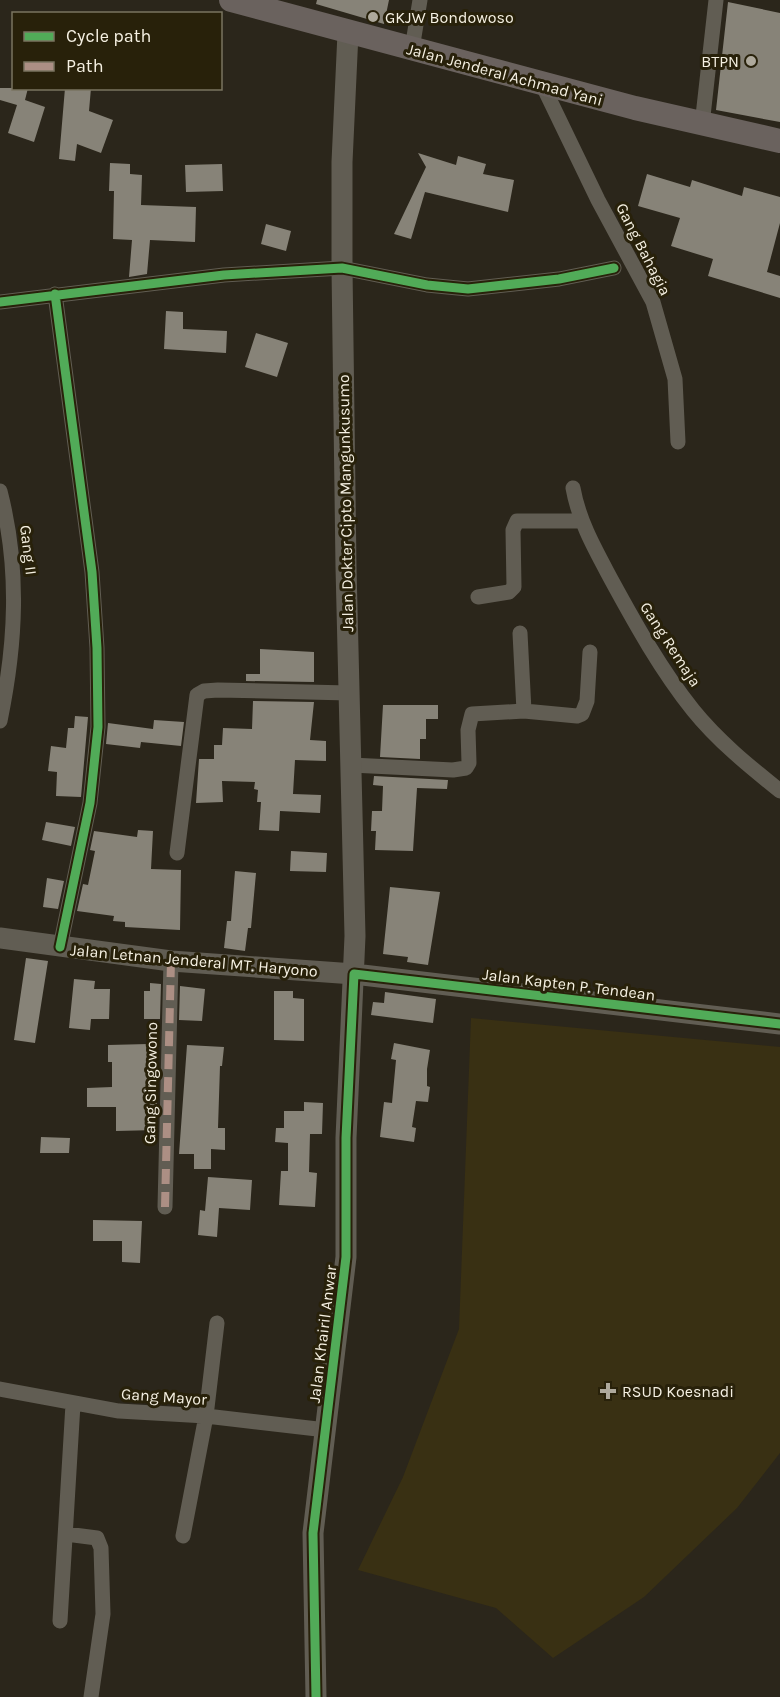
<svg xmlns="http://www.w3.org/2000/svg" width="780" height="1697" font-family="Karla,sans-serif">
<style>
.built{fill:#393013}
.building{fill:#878378}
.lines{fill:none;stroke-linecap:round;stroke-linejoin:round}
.street{stroke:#615d53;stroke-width:15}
.secondary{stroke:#615d53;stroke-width:21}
.primary{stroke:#6a625e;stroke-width:24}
.quiet{stroke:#ac8f84;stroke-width:8;stroke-dasharray:15 8;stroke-linecap:butt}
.cycleway-casing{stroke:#28210a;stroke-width:13}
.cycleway{stroke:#51ab58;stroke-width:9}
.poi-dot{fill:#aea99c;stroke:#28210a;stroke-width:2}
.labels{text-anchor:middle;stroke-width:6;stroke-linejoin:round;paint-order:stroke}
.poi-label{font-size:16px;fill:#f5f0e2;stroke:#28210a;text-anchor:start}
.street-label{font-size:16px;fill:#f5f0e2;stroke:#28210a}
</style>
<rect width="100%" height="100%" fill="#2b261b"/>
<path class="built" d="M471 1018 780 1047V1453L737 1508 644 1597 553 1658 496 1608 358 1570 403 1477 459 1329Z"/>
<path class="building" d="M317 0H389L384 24 316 4Z
M728 2 780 13V122L716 110Z
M0 88H28L25 100 45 107 34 142 8 133 17 105 0 100Z
M65 88H91L89 111 113 120 101 153 77 144 75 161 59 159Z
M418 153 456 165 458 156 486 164 483 174 514 180 508 212 425 192 411 239 394 234 426 167Z
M110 163 130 164V174L142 175 141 205 196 207 195 242 150 240 147 274 129 277 132 240 113 239 114 191H109Z
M222 164 223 191 186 192 185 165Z
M647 174 690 187 692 180 742 196 744 187 780 197V223L767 272 780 276V298L708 276 713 259 671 246 680 218 638 206Z
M266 224 291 231 286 251 261 244Z
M166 311 183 312V329L227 331 226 353 164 349Z
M256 333 288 343 277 377 245 367Z
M260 649 314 652V682L246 681V674H260Z
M253 701 314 702 310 740 326 741V761L295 760 293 794 321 795 320 813 280 811 279 831 259 830 261 802H257L258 790 254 789 255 782 222 781 223 802 196 803 199 759H214V745H222L223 728 252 729Z
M383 705H438V719H426V739H420V759L380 757Z
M75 716 88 717 81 797 56 796 57 772 48 771 51 746 66 748 68 728H74Z
M154 720 184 722 181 746 141 742 140 748 106 744 108 723 153 729Z
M374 776 448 780 447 789 417 788 413 851 375 850 376 831H371L372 811H382L383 786 373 785Z
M46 822 75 827 71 846 42 840Z
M138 830 153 831 151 869 181 870 180 930 125 927V922L113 921 114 916 77 911 83 884 88 885 95 851 90 850 94 831 137 837Z
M291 851 327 853 326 872 290 871Z
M235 871 256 873 251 928H248L245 951 224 948 227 921H231Z
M47 878 64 881 58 909 43 907Z
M390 887 440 892 428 965 407 962 408 957 383 954Z
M26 958 48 961 35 1043 14 1040Z
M74 979 95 981 94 989H110L109 1019H91L90 1030 69 1028Z
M150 983 161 984 160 1019H144V991H150Z
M180 986 205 989 202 1021 179 1020Z
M274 991H293V998L304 999V1041L274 1040Z
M385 992 436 999 433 1023 371 1015 373 1002 384 1003Z
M394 1043 430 1050 427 1069V1086L430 1087 428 1102 416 1101 412 1127 416 1128 414 1142 380 1137 384 1102 392 1103 396 1060 391 1059Z
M148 1044V1049H157V1130L116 1131V1107H87V1088L112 1087V1062H108V1045Z
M187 1045 224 1047 222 1066H220L218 1128H225V1150L211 1149V1169H194V1154H179Z
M304 1102 323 1103 322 1134H310L309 1172 317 1173 315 1207 279 1205 281 1171H288V1143L275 1142 276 1128H284V1111H304Z
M41 1137 70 1138 69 1153H40Z
M208 1177 252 1180 250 1210 219 1208 217 1237 198 1235 200 1210 205 1211Z
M93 1220 142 1221 140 1263 122 1262V1241H93Z"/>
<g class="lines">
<path class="street" d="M412 49 420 0
M542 84 598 200 653 302 675 379 678 442
M702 125 716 0
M55 294 92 572 97 648 98 727 90 803 60 947
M0 302 224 275 342 268 427 285 468 289 559 279 614 268
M573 488C579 522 596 551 612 581 636 625 661 670 693 710 718 741 749 766 780 791
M0 491C20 569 16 643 0 721
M478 597 509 592 514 587 513 530 517 521H582
M524 711 577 716 582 714 587 701 590 652
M351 765 453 770 466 768 469 763 468 730 472 714 524 711 520 633
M177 853 197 695 204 691 218 690 349 693
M165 1207 171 961
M0 1389 119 1411 206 1416 326 1430
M66 1534 97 1538 101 1548 103 1614 91 1697
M183 1536 206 1416 217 1323
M60 1621 73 1404"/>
<path class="secondary" d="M0 938 171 961 354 974 780 1024
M316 1697 313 1533 346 1257V1138L355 936 346 567 342 268V162L348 33"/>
<path class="primary" d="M231 0 635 108 780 141"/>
<path class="quiet" d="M165 1207 171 961"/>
<defs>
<path id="cycleway" d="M55 294 92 572 97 648 98 727 90 803 60 947
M0 302 224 275 342 268 427 285 468 289 559 279 614 268
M316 1697 313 1533 346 1257V1138L354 974 780 1024"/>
</defs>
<use href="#cycleway" class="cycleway-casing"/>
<use href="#cycleway" class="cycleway"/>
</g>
<g class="poi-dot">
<circle cx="373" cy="17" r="6"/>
<circle cx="751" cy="61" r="6"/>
<path d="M605 1382h6v6h6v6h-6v6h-6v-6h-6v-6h6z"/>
</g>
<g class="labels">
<g class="poi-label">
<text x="385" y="23">GKJW Bondowoso</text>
<text x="739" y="67" text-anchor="end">BTPN</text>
<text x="622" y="1397">RSUD Koesnadi</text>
</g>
<g class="street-label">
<text transform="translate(505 74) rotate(15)" y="6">Jalan Jenderal Achmad Yani</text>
<text transform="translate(644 249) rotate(63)" y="6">Gang Bahagia</text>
<text transform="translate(345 503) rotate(-91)" y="6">Jalan Dokter Cipto Mangunkusumo</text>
<text transform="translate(29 550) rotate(83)" y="6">Gang II</text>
<text transform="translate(671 644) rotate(57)" y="6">Gang Remaja</text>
<text transform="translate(194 960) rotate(5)" y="6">Jalan Letnan Jenderal MT. Haryono</text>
<text transform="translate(569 984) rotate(7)" y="6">Jalan Kapten P. Tendean</text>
<text transform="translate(150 1083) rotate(-89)" y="6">Gang Singowono</text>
<text transform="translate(322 1334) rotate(-83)" y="6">Jalan Khairil Anwar</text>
<text transform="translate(164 1396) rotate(4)" y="6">Gang Mayor</text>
</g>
</g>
<rect x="12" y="12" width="210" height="78" fill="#28210a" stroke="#7a7460" stroke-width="1.5"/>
<rect x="24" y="32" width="30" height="9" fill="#51ab58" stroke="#7a7460" stroke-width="1.5"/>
<text x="66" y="42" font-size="18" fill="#f5f0e2">Cycle path</text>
<rect x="24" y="62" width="30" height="9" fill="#ac8f84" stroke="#7a7460" stroke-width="1.5"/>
<text x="66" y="72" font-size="18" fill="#f5f0e2">Path</text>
</svg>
